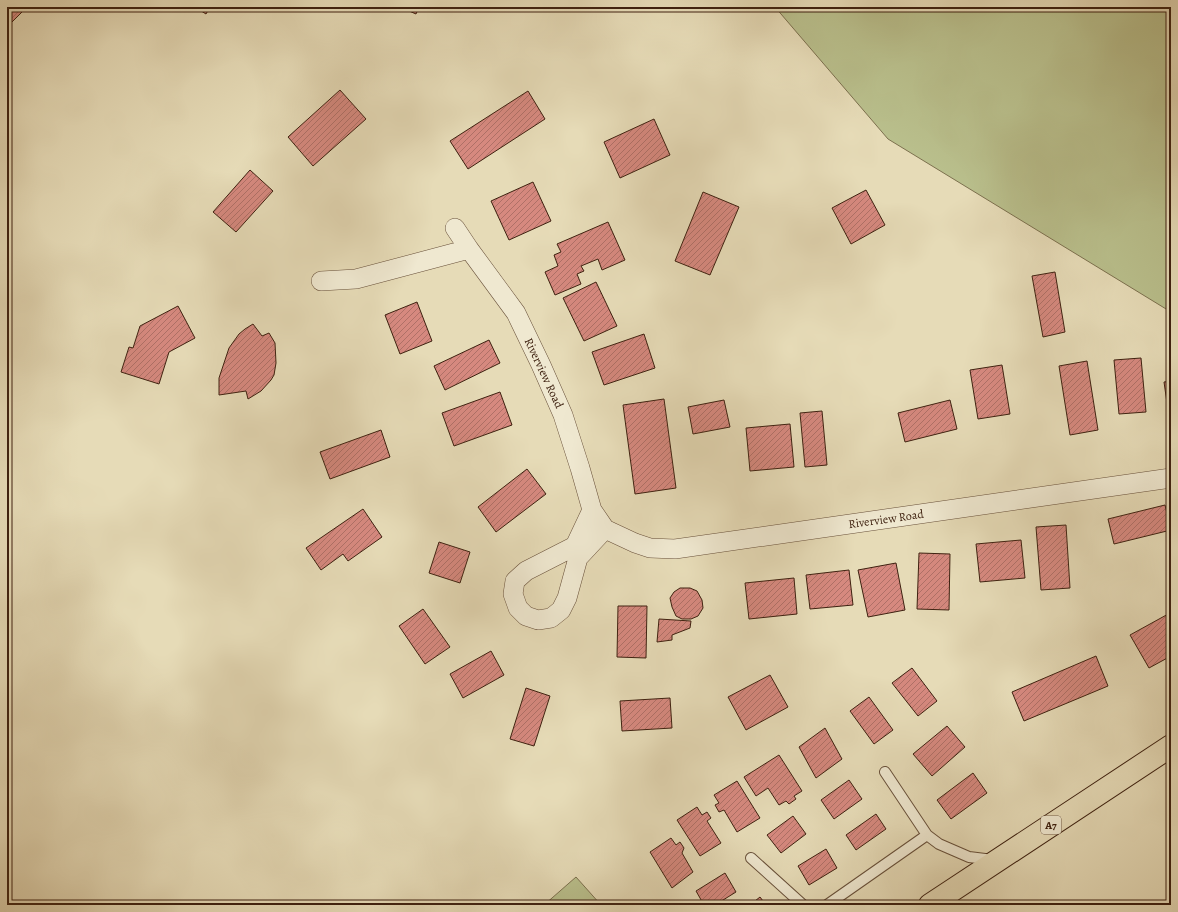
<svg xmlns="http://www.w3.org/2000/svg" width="1178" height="912" font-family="Alegreya,serif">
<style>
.park{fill:#b9bf8c;stroke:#7c704e}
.building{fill:url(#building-hatch);stroke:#3e2110}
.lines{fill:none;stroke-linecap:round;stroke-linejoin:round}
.lane-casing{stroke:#68503a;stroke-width:12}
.street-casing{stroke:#68503a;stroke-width:20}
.highway-casing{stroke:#3e2110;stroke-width:24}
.lane{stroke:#efe8d0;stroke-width:10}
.street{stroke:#efe8d0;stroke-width:19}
.highway{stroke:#e6dbb7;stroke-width:22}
.labels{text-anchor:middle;stroke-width:3;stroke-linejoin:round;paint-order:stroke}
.shield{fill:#efe8d0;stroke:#735d4a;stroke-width:1}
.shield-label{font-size:11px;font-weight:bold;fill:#3e2110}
.street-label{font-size:12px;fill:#3e2110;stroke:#efe8d0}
</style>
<defs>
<pattern id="building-hatch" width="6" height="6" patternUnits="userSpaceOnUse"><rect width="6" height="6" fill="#d6897f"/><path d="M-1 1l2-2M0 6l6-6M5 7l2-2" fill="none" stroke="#af7067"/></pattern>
</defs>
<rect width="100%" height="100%" fill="#e6dbb7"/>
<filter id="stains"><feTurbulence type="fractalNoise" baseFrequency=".005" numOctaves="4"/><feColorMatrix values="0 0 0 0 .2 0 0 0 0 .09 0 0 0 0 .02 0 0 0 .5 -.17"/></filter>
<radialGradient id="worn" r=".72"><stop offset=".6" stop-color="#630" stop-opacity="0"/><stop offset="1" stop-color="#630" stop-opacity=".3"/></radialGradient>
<path class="park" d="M775 7H1161L1171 14V312L888 139Z
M576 877 601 905H544Z"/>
<path class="building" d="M7 7H27L7 27Z
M195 7H210L206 14Z
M400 7H419L416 14Z
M340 90 366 119 313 166 288 137Z
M528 91 545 119 468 169 450 141Z
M654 119 670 155 620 178 604 142Z
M250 170 273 191 236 232 213 212Z
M533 182 551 221 509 240 491 201Z
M866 190 885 225 851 244 832 208Z
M703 192 739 207 710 275 675 261Z
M608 222 625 260 602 270 598 259 581 266 584 271 577 274 581 284 555 295 545 272 558 266 554 255 561 252 557 244Z
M1055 272 1065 332 1043 337 1032 276Z
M596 282 617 326 584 341 563 298Z
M417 302 432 341 400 354 385 315Z
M178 306 195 338 169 352 159 384 121 372 129 347 133 348 140 326Z
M253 324 262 336 269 333 275 343 276 363 274 375 271 380 261 391 248 399 246 391 219 395V378L229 348 239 334 245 329Z
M644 334 655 368 604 385 592 352Z
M489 340 500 363 445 390 434 366Z
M1141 358 1146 412 1119 414 1114 360Z
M1087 361 1098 430 1070 435 1059 366Z
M1002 365 1010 414 978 419 970 370Z
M1171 381V431L1164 382Z
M500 392 512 425 454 446 442 413Z
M664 399 676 488 635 494 623 405Z
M724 400 730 427 693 434 688 407Z
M950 400 957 429 905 442 898 413Z
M822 411 827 465 805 467 800 413Z
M790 424 794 467 750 471 746 428Z
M381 430 390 457 330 479 320 452Z
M527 469 546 494 496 532 478 507Z
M1165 505 1171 530 1114 544 1108 519Z
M363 509 382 537 348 561 343 554 321 570 306 548Z
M1066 525 1070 588 1041 590 1036 527Z
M1021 540 1025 578 980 582 976 544Z
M439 542 470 552 460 583 429 573Z
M919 553 950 554 949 610 917 609Z
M896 563 905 610 868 617 858 570Z
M849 570 853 605 810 609 806 575Z
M794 578 797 614 749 619 745 583Z
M680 588H690L697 591 702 600 703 608 698 616 691 619H682L676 616 672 607 670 598 674 592Z
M618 606H647L646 658 617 657Z
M423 609 450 647 425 664 399 626Z
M1170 613 1171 656 1149 668 1130 635Z
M659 619 691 621 690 628 672 635V640L657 642Z
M491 651 504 675 463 698 450 674Z
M1096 656 1108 686 1024 721 1012 692Z
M912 668 937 701 918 716 892 683Z
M770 675 788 707 746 730 728 697Z
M526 688 550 696 534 746 510 739Z
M869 697 893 730 874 744 850 711Z
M670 698 672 728 622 731 620 701Z
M947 726 965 747 932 776 913 754Z
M825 728 842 759 816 778 799 747Z
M779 755 802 791 794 796 796 799 789 804 786 801 779 805 768 788 756 796 744 777Z
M973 773 987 793 951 819 937 800Z
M849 780 862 799 834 819 821 800Z
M737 781 760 818 737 832 724 810 719 812 715 805 719 803 714 795Z
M697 807 702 815 707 812 711 818 707 821 721 843 700 856 677 820Z
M876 814 886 829 856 850 846 835Z
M793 816 806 834 781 853 767 835Z
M671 838 676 845 680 842 684 848 682 853 693 872 672 888 650 852Z
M826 849 837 868 809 885 798 866Z
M725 873 736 892 715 905H704L696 891Z
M760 897 766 905H750Z
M1171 900V905H1164Z"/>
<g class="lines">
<defs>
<path id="lane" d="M885 772 927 835
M751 858 803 905
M827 905 927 835 939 844 969 857 993 860"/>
<path id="street" d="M455 228 469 249
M321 281 356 279 469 249 516 313 541 365 563 415 580 468 592 510 605 529 635 543 650 548 675 549 1171 478
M592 510 575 546 526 571 515 581 513 594 518 608 526 616 538 620 551 618 561 610 567 598 578 558 605 529"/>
<path id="highway" d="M930 905 1171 746"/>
</defs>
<use href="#lane" class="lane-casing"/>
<use href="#street" class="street-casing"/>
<use href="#highway" class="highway-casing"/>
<use href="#lane" class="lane"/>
<use href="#street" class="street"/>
<use href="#highway" class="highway"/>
</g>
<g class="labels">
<rect class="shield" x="1041" y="816" width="20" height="18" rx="3"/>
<g class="shield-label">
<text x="1051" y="829">A7</text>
</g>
<g class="street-label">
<text transform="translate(544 373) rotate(65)" y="4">Riverview Road</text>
<text transform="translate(886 519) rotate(-8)" y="4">Riverview Road</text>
</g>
</g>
<rect width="1178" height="912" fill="none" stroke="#e6dbb7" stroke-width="24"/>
<rect x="8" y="8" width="1162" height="896" fill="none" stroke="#3e2110" stroke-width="2"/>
<rect x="12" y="12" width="1154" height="888" fill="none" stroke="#3e2110"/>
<rect width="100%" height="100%" filter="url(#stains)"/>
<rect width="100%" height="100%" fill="url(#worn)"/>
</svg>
